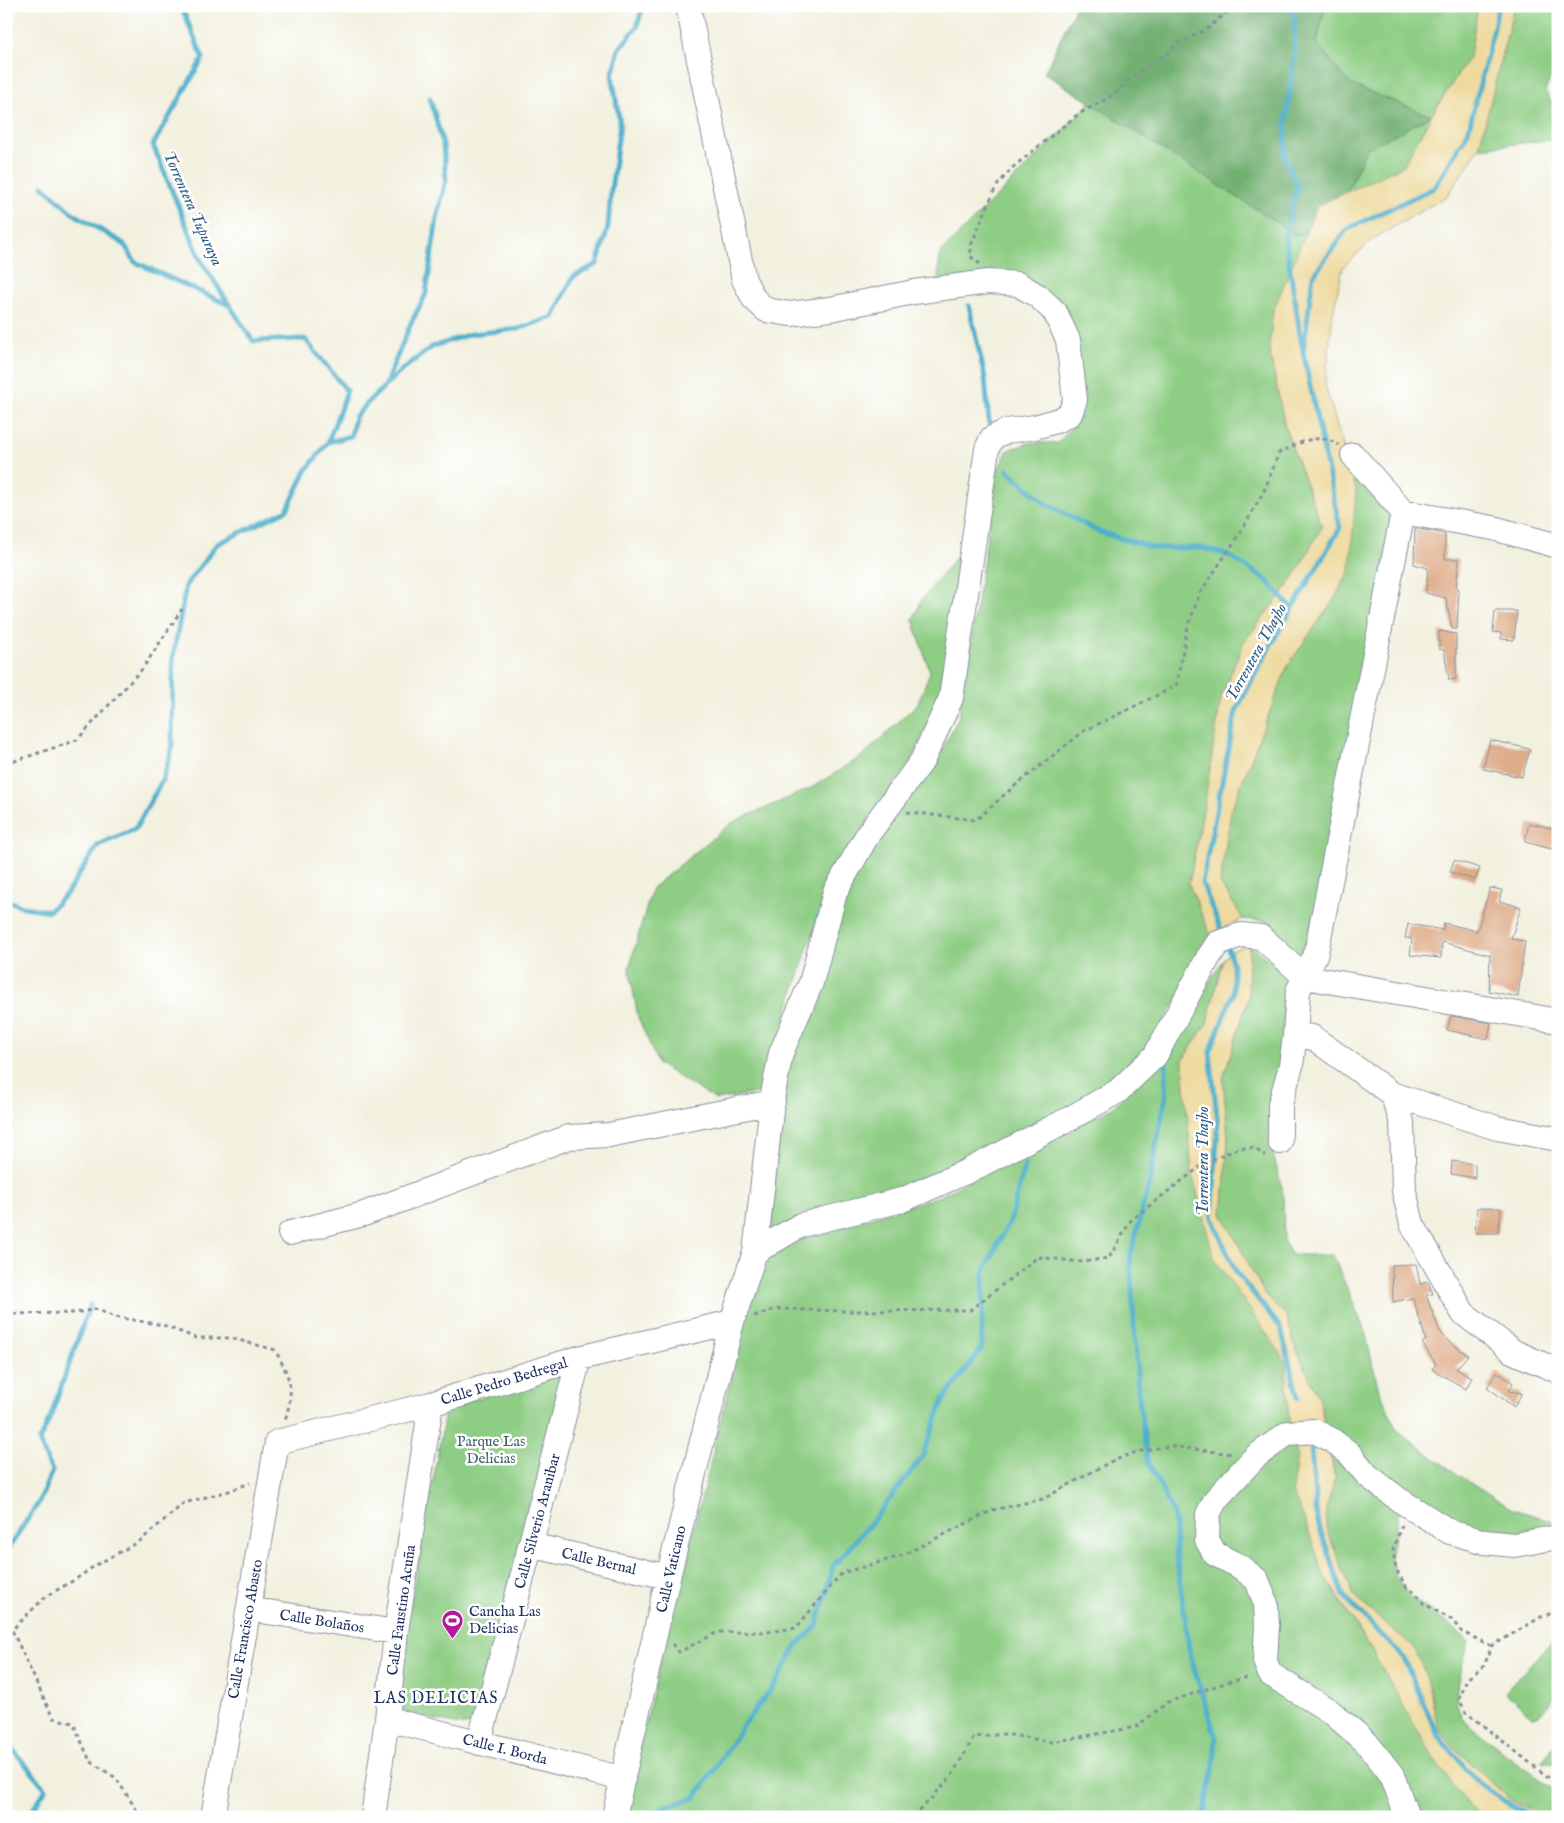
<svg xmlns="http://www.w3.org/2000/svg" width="1564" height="1823" font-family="'IM FELL English',serif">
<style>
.green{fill:#8ecd84;stroke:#547e71}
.forest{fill:#72b072;stroke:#467068}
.sand{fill:#eeda9e;stroke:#84847e}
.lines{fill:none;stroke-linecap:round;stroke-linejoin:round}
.stream{stroke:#4cafcb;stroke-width:5}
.building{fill:#deac88}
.minor-casing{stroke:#86909e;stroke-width:26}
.path{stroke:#86909e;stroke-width:3;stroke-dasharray:4 4;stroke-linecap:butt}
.minor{stroke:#fff;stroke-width:24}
.labels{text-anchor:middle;stroke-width:5;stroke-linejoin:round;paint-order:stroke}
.street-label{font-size:15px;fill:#1b2f5e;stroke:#fff}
.park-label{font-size:15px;fill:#3e5e69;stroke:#fff}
.poi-label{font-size:15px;fill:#1b2f5e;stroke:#fff;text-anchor:start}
.water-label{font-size:16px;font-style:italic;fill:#2c5c84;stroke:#fff}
.neighbourhood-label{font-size:16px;letter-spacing:1px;fill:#1b2f5e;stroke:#fff}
</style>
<rect width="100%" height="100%" fill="#fff"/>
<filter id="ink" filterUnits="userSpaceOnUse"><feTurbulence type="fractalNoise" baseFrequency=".02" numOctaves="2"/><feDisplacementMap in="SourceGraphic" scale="10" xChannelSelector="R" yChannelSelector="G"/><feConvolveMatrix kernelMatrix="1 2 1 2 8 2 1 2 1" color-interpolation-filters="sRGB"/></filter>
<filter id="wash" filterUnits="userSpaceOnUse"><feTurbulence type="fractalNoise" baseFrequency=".0096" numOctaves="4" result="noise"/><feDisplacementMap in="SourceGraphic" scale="20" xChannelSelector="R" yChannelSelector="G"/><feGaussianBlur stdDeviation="1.12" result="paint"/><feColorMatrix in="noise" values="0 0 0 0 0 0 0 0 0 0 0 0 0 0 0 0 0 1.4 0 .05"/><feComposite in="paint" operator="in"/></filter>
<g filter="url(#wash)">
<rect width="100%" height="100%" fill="#f2f0de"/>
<path class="green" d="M1325 6H1478L1470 56 1431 116 1403 166 1269 349 1285 427 1322 527 1291 582 1244 642 1206 795 1189 884 1210 934 1189 978 1152 1043 1106 1089 923 1183 771 1237 782 1082 807 1005 859 866 938 758 959 716 998 469 1008 450 1029 443H1058L1079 419 1081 383 1025 280 937 289 940 253 1090 103 1226 89 1317 43Z
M1514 6H1558V61L1545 91 1558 113V139L1479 148Z
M1348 463 1395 512 1309 940 1299 958 1286 939 1266 921 1243 919 1220 883 1231 810 1288 665 1333 601 1350 569Z
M965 539 940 694 913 758 831 876 761 1092 716 1100 658 1064 638 1017 629 968 652 888 731 823 813 787 865 754 918 703 930 672 913 620 922 599 957 556Z
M1249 944 1293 980 1283 1021V1066L1268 1135 1283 1192 1284 1242 1292 1255H1333L1365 1331 1377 1383 1396 1429 1439 1462 1512 1509 1558 1522 1512 1537 1462 1528 1388 1481 1325 1424 1319 1398 1295 1347 1287 1317 1265 1295 1222 1214 1228 1141 1223 1078 1248 999Z
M1223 959 1207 1023 1183 1060 1192 1173 1256 1317 1286 1361 1289 1418 1297 1455 1292 1492 1304 1518 1323 1573 1466 1803 1484 1817H622L750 1304 769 1260 802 1239 940 1196 1112 1108 1166 1055Z
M565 1372 473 1722 468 1725H460L407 1714C397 1706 397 1699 396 1687L446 1408Z
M1329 1445 1399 1511 1390 1557 1396 1577 1412 1598 1446 1622 1469 1641 1458 1680 1456 1701 1462 1719 1522 1767 1558 1792V1817H1543L1512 1801 1487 1779 1439 1732 1428 1682 1381 1620 1353 1595 1326 1528V1509L1335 1479Z
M1551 1643 1558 1649V1694L1534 1719 1505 1692Z
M1558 1741V1764L1542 1761Z"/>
<path class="forest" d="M1076 6H1325L1317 43 1350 84 1431 116 1366 149 1335 221 1296 235 1044 73Z"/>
<path class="sand" d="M1478 6H1514L1479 148 1447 196 1373 239 1343 267 1333 312 1325 385 1356 490 1350 569 1333 601 1288 665 1231 810 1220 883 1243 919 1210 934 1189 884 1206 795 1221 697 1244 642 1291 582 1322 527 1285 427 1269 349 1273 311 1317 206 1403 166 1431 116 1470 56Z
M1249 944 1248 999 1223 1078 1228 1141 1222 1214 1265 1295 1287 1317 1295 1347 1319 1398 1335 1479 1326 1509V1528L1353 1595 1381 1620 1414 1647 1428 1682 1439 1732 1487 1779 1512 1801 1543 1817H1484L1466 1803 1433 1757 1368 1644 1323 1573 1304 1518 1292 1492 1297 1455 1289 1418 1286 1361 1214 1258 1192 1173 1183 1060 1207 1023 1223 959 1232 951Z"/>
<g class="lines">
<path class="stream" d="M1294 6 1295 49 1286 122 1285 157 1297 186 1285 236 1302 347
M43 186 71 212 124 244 135 262 229 305
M969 306 985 378 989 423
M386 383 411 323 426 294 437 218 446 180 443 144 430 98
M328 442 351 436 355 417 371 399 403 369 432 347 470 334 518 329 553 317 573 277 597 264 608 227 611 191 620 124 612 75 619 49 637 27 643 6
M1007 470 1045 503 1099 532 1154 548H1202L1228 555 1265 579 1292 608
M6 900 24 907 49 911 67 893 98 845 135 829 163 779 172 749 173 657 186 585 217 544 287 510 306 471 328 442 347 391 305 339 253 341 201 261 153 145 203 58 181 6
M1223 935 1202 883 1236 711 1265 655 1340 528 1303 352 1313 276 1347 229 1434 188 1468 132 1494 28 1498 6
M1227 945 1233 965V993L1210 1052 1218 1125 1212 1218 1236 1272 1281 1328 1298 1398
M1166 1055V1094L1149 1183 1130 1258 1138 1390 1147 1459 1174 1515 1177 1561 1190 1656 1216 1738 1213 1772 1203 1817
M1311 1449 1317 1520 1342 1594 1403 1657 1438 1736 1478 1782 1503 1800 1531 1817
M6 1552 39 1502 52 1471 39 1441 50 1418 90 1305
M6 1739 9 1745 46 1789 28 1817
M648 1817 666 1807 696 1797 744 1724 774 1686 797 1645 817 1626 833 1566 872 1522 922 1457 944 1399 981 1349 984 1272 1011 1218 1025 1164"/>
</g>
<g id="blocks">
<path class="building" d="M1415 528 1445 534V559H1459L1456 588 1459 589 1457 629H1452L1446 598 1426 593 1428 568 1414 564Z
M1495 611H1517L1514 640 1501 639V633L1493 632Z
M1439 631 1456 634V679L1449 680 1444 650 1439 649Z
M1490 740 1530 749 1522 777 1483 769Z
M1529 823 1556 829 1552 849 1525 842Z
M1454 860 1480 868 1475 880 1450 872Z
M1490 888 1502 890 1499 901 1521 907 1511 939 1525 941 1518 997 1489 991 1490 955 1442 942 1441 958 1410 955 1412 939 1405 938 1408 924 1443 930 1444 923 1477 931Z
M1451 1016 1491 1023 1488 1039 1447 1030Z
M1452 1161 1475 1164V1178L1451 1174Z
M1477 1208H1501L1498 1233H1475Z
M1416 1264 1420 1284 1428 1282 1433 1294 1426 1295 1439 1330 1448 1341 1468 1355 1456 1369 1472 1377 1466 1389 1432 1369 1436 1364 1422 1343 1426 1340 1413 1298 1393 1302 1392 1265Z
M1497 1372 1513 1383 1509 1391 1522 1393 1514 1407 1487 1387Z"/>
</g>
</g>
<g filter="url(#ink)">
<use href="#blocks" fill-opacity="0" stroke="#86909e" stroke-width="1"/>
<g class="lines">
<defs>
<path id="minor" d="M1353 455 1403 512 1493 528 1558 546
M1403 512 1316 953 1298 991 1295 1035 1312 1037 1392 1094 1402 1122 1404 1191 1412 1224 1463 1313 1514 1352 1558 1371
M1392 1094 1497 1128 1558 1139
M1280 1142V1104L1291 1066 1295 1035
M290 1233 364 1214 569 1137 609 1135 773 1102
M755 1252 801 1225 902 1200 968 1171 1069 1119 1118 1091 1155 1056 1208 958 1218 943 1241 935 1261 937 1305 977 1558 1021
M530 1545 668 1577
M249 1609 396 1632
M387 1719 623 1779
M479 1743 579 1358
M213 1817 277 1442 431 1404 579 1358 732 1322
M373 1817 387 1719 396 1632 431 1404
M614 1817 668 1577 732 1322 755 1252 773 1094 781 1053 811 983 835 892 868 834 922 761 951 698 987 449 992 438 1007 431 1035 427 1059 420 1070 414 1075 400 1068 340 1055 312 1038 296 1018 284 988 282 914 292 830 309 790 314 766 310 754 299 744 280 688 6
M1407 1817 1392 1775 1366 1742 1331 1712 1270 1674 1265 1661 1267 1626 1266 1604 1257 1580 1239 1566 1215 1554 1207 1540 1208 1514 1216 1499 1255 1457 1288 1433 1314 1431 1330 1439 1349 1453 1367 1475 1398 1499 1450 1532 1485 1542 1514 1545 1558 1537"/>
</defs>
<use href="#minor" class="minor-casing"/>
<path class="path" d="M980 264 970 256 972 243 979 226 996 187 1012 168 1077 115 1115 94 1132 77 1168 53 1180 42 1207 29 1234 6
M6 764 77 740 143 668 182 609
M907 812 976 820 1011 789 1084 731 1176 686 1187 630 1200 593 1241 532 1265 489 1279 453C1299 443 1318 431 1339 445
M6 1314 76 1313 95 1309 115 1317 163 1325 196 1338H231L275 1350C290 1377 295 1389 285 1420
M754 1316 776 1309 842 1311 970 1310 1038 1257 1082 1262 1109 1258 1131 1220 1205 1163 1239 1148H1254L1265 1156
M1402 1525 1393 1550 1396 1569 1407 1588 1416 1593 1423 1603 1452 1620 1462 1632 1492 1646
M1558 1611 1541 1617 1492 1646 1484 1666 1467 1679 1459 1700 1466 1712 1558 1785
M672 1644 679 1652 718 1632H767L796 1628 842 1573 901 1556 993 1510 1043 1499 1110 1462 1136 1452 1170 1446 1232 1454
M141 1817 116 1778 90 1761 73 1723 53 1718 12 1630 45 1597 76 1579 96 1565 140 1541 184 1503 229 1491 250 1483
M914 1817 951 1777 974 1737 1005 1734 1052 1742 1136 1727 1168 1702 1231 1681 1251 1677"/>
<use href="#minor" class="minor"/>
</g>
</g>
<defs>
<symbol id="stadium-pin" viewBox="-11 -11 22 30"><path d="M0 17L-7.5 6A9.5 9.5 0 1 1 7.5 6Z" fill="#b5179e" stroke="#fff"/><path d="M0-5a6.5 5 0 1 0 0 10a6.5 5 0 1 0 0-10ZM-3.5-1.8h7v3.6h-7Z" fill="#fff"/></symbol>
</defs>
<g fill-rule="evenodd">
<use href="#stadium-pin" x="440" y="1608" width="25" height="34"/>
</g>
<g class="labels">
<g class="street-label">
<text transform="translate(504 1381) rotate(-17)" y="5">Calle Pedro Bedregal</text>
<text transform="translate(537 1521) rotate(-75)" y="5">Calle Silverio Aranibar</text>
<text transform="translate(599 1561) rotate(13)" y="5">Calle Bernal</text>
<text transform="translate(671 1569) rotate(-77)" y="5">Calle Vaticano</text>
<text transform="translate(401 1610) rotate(-82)" y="5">Calle Faustino Acuña</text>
<text transform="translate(322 1621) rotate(9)" y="5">Calle Bolaños</text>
<text transform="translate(245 1629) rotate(-80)" y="5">Calle Francisco Abasto</text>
<text transform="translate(505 1749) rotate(14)" y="5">Calle I. Borda</text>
</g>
<g class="park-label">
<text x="491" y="1446">Parque Las<tspan x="491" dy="17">Delicias</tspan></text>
</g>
<g class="poi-label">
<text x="469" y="1616">Cancha Las<tspan x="469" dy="17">Delicias</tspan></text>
</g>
<g class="water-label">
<text transform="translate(194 208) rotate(66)" y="6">Torrentera Tupuraya</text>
<text transform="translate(1255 652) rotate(-61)" y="6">Torrentera Thajho</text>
<text transform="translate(1202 1161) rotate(-90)" y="6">Torrentera Thajho</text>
</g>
<g class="neighbourhood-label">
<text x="436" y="1703">LAS DELICIAS</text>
</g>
</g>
<rect width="1564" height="1823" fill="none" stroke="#fff" stroke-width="25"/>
</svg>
